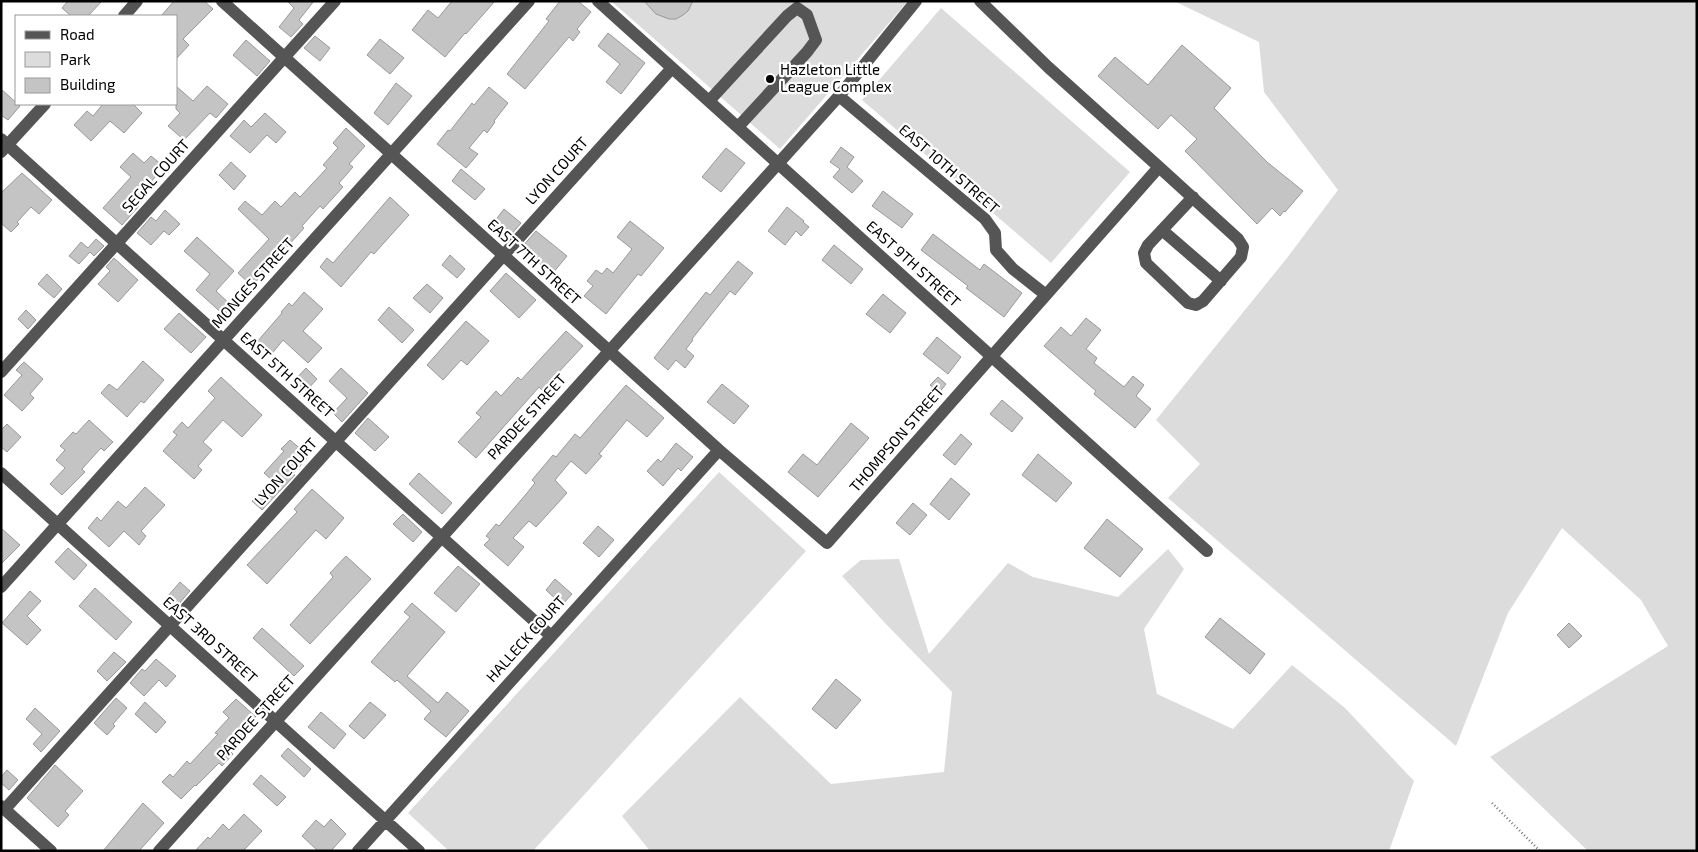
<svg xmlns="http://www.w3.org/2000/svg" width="1698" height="852" font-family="'Exo 2',sans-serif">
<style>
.green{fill:#dcdcdc}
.building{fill:#c4c4c4;stroke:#999}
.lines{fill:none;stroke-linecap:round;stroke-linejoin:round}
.path{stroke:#777;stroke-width:2.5;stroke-dasharray:1 2.5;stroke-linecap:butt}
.minor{stroke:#555;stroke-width:12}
.poi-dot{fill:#000;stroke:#fff;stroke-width:2}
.labels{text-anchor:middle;stroke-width:4.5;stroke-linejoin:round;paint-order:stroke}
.poi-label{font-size:15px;fill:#000;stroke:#fff;text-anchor:start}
.street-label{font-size:15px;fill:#000;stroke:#fff}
</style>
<rect width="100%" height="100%" fill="#fff"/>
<path class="green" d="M611 1H908L780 149Z
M1174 1H1697V851H1588L1490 757 1668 646 1641 600 1562 528 1508 613 1456 746 1168 498 1200 464 1156 420 1287 258 1338 190 1264 92 1259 42Z
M941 8 1130 172 1051 263 862 100Z
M719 472 806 551 533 851H449L408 813Z
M1168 549 1184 569 1144 629 1157 694 1233 729 1292 665 1345 708 1414 781 1389 851H650L622 816 740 697 831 784 944 772 952 692 885 623 842 576 861 560 899 559 929 654 1008 563 1033 577 1118 597Z"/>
<path class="building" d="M68 1H102L88 16H71L62 8Z
M174 1H204L213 9 183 39 189 45 176 59V16H161Z
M287 1H314L299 20 303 24 291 37 279 27 294 8Z
M452 1H495L466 34 465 33 445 57 412 30 428 10 438 18Z
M560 1H578L591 12 577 29 580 32 573 41 569 37 525 89 507 74 549 21 546 19Z
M644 1H693L688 11 683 15 676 19H669L656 14Z
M608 33 645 63 621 94 606 82 620 64 598 46Z
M315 36 330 48 320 61 304 48Z
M380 39 404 58 390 74 367 55Z
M246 40 270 61 257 76 233 55Z
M1182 45 1231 88 1214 108 1267 162 1303 191 1285 212 1284 211 1280 216 1272 208 1257 224 1185 151 1197 139 1171 115 1158 129 1098 76 1115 57 1148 85Z
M396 83 412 96 388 125 374 113Z
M176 86 193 101 207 86 228 104 216 118 210 113 184 140 168 126 180 113 176 109Z
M489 87 508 103 494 121 495 122 487 133 484 130 469 148 478 154 466 168 437 144 448 130 450 131 472 103 474 105Z
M1 89 20 106 8 120 1 115Z
M103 104H133L142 113 124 133 110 121 91 141 74 125 87 111 93 116Z
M265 113 286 132 276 143 267 135 250 153 230 136 244 120 251 127Z
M346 128 365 146 349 164 353 167 339 183 343 187 323 209 320 206 302 226 304 228 252 286 238 273 269 239 238 209 245 201 262 215 275 201 281 207 295 192 300 197 327 168 323 165 338 148 333 143Z
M841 147 854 157 847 167 863 181 852 193 833 177 840 169 830 162Z
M726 148 745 163 721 192 702 177Z
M133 153 144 163 151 156 161 164 154 172 157 175 134 201 139 206 122 225 103 208 131 177 120 167Z
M231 162 246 176 234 190 219 175Z
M461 169 485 189 475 200 452 181Z
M22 173 52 200 39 214 31 207 17 222 19 224 11 232 1 223V193Z
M883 191 913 214 902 228 872 206Z
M390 197 409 215 374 254 371 252 341 287 320 267 327 258 333 263Z
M787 207 804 221 803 222 809 227 801 236 796 231 785 245 768 231Z
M504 209 521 223 510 236 494 222Z
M165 210 180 224 169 235 164 231 151 245 137 233 151 217 156 221Z
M630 221 664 248 641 276 638 274 606 314 584 296 593 286 587 281 596 270 602 274 607 268 613 273 632 249 617 237Z
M536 231 567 256 552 274 521 248Z
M933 234 980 270 984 264 1022 293 1004 317 966 288 968 286 921 250Z
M197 237 234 271 216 291 232 306 224 315 196 290 210 274 184 251Z
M96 239 104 246 94 256 90 252 79 264 69 256 81 242 88 248Z
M834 245 863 269 851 284 822 260Z
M450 255 465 269 457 278 442 265Z
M114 258 138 280 118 302 98 284 110 271 106 267Z
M738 261 753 273 735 295 730 291 692 339 693 340 686 349 694 356 685 368 676 360 668 370 654 358 706 292 710 295Z
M506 273 536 300 519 318 490 291Z
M47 274 62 289 54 298 38 284Z
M427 284 443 298 430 313 413 298Z
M304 292 323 309 303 331 322 348 308 363 283 340 270 356 256 343 282 313 281 312 289 303 292 306Z
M883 294 906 313 890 333 866 314Z
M389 307 414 330 402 343 378 320Z
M26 310 36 320 28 329 18 319Z
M179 313 206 337 191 353 164 329Z
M1086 318 1101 330 1086 349 1097 358 1094 363 1124 387 1133 376 1144 385 1136 396 1151 409 1135 428 1094 394 1096 391 1044 346 1061 327 1071 336Z
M466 321 489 341 467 365 461 360 443 380 427 365Z
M566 331 583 346 542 390 539 387 476 458 458 442 481 417 476 413 496 391 501 396 518 377 521 380Z
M937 337 961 357 948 374 923 354Z
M143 361 164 380 144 403 141 401 127 417 101 393 109 384 117 390Z
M24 362 43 379 30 394 34 398 22 411 4 395 22 375 16 370Z
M306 368 317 379 306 391 294 381Z
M341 368 368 393 342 422 333 413 347 398 329 381Z
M221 377 262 415 242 437 223 420 203 442 212 450 198 466 202 470 194 479 163 451 177 435 173 432 182 422 188 428 215 398 208 391Z
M938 377 946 384 939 393 930 385Z
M722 384 749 406 734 424 707 402Z
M626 385 664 418 647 437 627 420 599 454 602 456 586 474 571 461 555 480 567 493 536 527 529 521 513 538 524 547 508 566 484 545 490 539 486 536 496 524 499 526 527 493 535 483 532 480 553 455 556 457 575 434 580 438Z
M1002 400 1023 418 1012 432 990 414Z
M368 418 389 437 375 451 355 433Z
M89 420 113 442 104 451 101 448 82 469 85 472 62 495 50 484 65 468 56 460 65 450 60 446 73 432 76 434Z
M851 423 869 438 818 497 788 472 803 454 817 465Z
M7 424 21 437 7 452 1 447V430Z
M961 434 972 444 955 465 943 455Z
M290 440 309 456 293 474 295 475 262 510 252 501 272 480 264 473 284 451 281 449Z
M676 443 693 457 681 471 678 468 663 486 647 471 658 459 661 462Z
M1038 454 1072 483 1056 502 1022 475Z
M419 473 452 503 442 514 409 484Z
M951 478 970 494 949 520 930 504Z
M145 487 165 505 141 531 146 536 139 545 124 531 109 547 88 528 97 517 101 521 118 501 126 508Z
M312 489 344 518 326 539 316 530 267 584 247 565 297 512 294 509Z
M913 503 927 515 910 535 896 523Z
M403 514 422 532 413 542 393 524Z
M1107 519 1143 549 1120 577 1084 548Z
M598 526 614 540 599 557 583 543Z
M1 528 20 545 1 564Z
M68 548 87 565 74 580 55 562Z
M346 556 371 579 310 644 290 625 333 577 330 573Z
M458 566 480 584 456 612 434 593Z
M555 579 572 594 562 605 546 590Z
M180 582 190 591 177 606 167 597Z
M95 588 132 622 116 640 79 606Z
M30 591 41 601 27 616 41 630 27 645 2 623Z
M412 603 445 632 407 676 438 703 447 692 469 711 446 737 424 719 431 711 397 680 395 682 371 662 410 617 404 612Z
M1220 618 1265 654 1250 674 1205 637Z
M1569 623 1582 636 1569 648 1557 635Z
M262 628 304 666 294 676 253 638Z
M114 652 126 662 107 681 97 671Z
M156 659 176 676 166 687 159 680 144 696 130 683 142 669 145 671Z
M836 679 861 700 836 729 812 709Z
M116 698 127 708 113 724 115 726 107 735 94 723Z
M236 699 256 717 229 750 233 754 222 766 219 763 196 786 195 785 181 799 162 782 170 774 173 777 187 761 190 764 218 734 215 733 229 718 223 712Z
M145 702 166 722 156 733 135 714Z
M370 702 386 715 364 739 349 726Z
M35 708 60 731 41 752 33 744 42 734 26 719Z
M321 712 346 734 334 749 308 727Z
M288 748 311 769 304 777 281 756Z
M55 765 83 791 65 811 69 815 58 827 27 798Z
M7 770 18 780 9 790 1 783V777Z
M261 775 286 797 277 806 253 784Z
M143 803 164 823 139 851H103Z
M244 814 262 831 243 851H195L208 837 210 839 223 824 229 830Z
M331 819 346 834 331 851H318L302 836 316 820 324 827Z"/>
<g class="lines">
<path class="path" d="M1492 803 1540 851"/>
<path class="minor" d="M222 1 719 450 827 543 1159 167 1238 239 1243 247 1241 257 1203 301 1196 305 1188 303 1146 263 1144 253 1148 245 1193 197
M598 1 1207 551
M980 1 1048 67 1159 167
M124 16 137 1
M839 96 985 219 995 233 996 250 1013 269 1046 295
M709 101 787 16 797 8 807 15 816 40 807 52 738 127
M1 139 551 636
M1 152 45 104
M1162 230 1221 281
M1 372 335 1
M1 473 419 851
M1 587 529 1
M1 806 51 851
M5 809 672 68
M159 851 839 96 916 1
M358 851 719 450"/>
</g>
<circle class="poi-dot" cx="770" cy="79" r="5"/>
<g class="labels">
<g class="poi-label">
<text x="780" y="75">Hazleton Little<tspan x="780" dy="17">League Complex</tspan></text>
</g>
<g class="street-label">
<text transform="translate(949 169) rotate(41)" y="5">EAST 10TH STREET</text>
<text transform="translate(557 171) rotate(-48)" y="5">LYON COURT</text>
<text transform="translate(156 176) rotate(-48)" y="5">SEGAL COURT</text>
<text transform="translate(534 262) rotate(42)" y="5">EAST 7TH STREET</text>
<text transform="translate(913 264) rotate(42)" y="5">EAST 9TH STREET</text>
<text transform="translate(253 283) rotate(-48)" y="5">MONGES STREET</text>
<text transform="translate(287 375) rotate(42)" y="5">EAST 5TH STREET</text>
<text transform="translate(527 417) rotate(-48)" y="5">PARDEE STREET</text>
<text transform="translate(897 439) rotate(-49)" y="5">THOMPSON STREET</text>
<text transform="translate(286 472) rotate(-48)" y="5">LYON COURT</text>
<text transform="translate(526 639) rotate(-48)" y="5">HALLECK COURT</text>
<text transform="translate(210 640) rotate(42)" y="5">EAST 3RD STREET</text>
<text transform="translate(256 718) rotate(-48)" y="5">PARDEE STREET</text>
</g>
</g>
<rect width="1698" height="852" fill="none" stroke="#000000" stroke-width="5"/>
<rect x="15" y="15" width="162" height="90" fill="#ffffff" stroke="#999999"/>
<rect x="25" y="31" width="25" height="8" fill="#555555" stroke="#999999"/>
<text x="60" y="40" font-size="15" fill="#000000">Road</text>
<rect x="25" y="52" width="25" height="15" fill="#dcdcdc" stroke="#999999"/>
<text x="60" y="65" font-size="15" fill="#000000">Park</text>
<rect x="25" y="78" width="25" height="15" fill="#c4c4c4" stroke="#999999"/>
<text x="60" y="90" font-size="15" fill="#000000">Building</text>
</svg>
